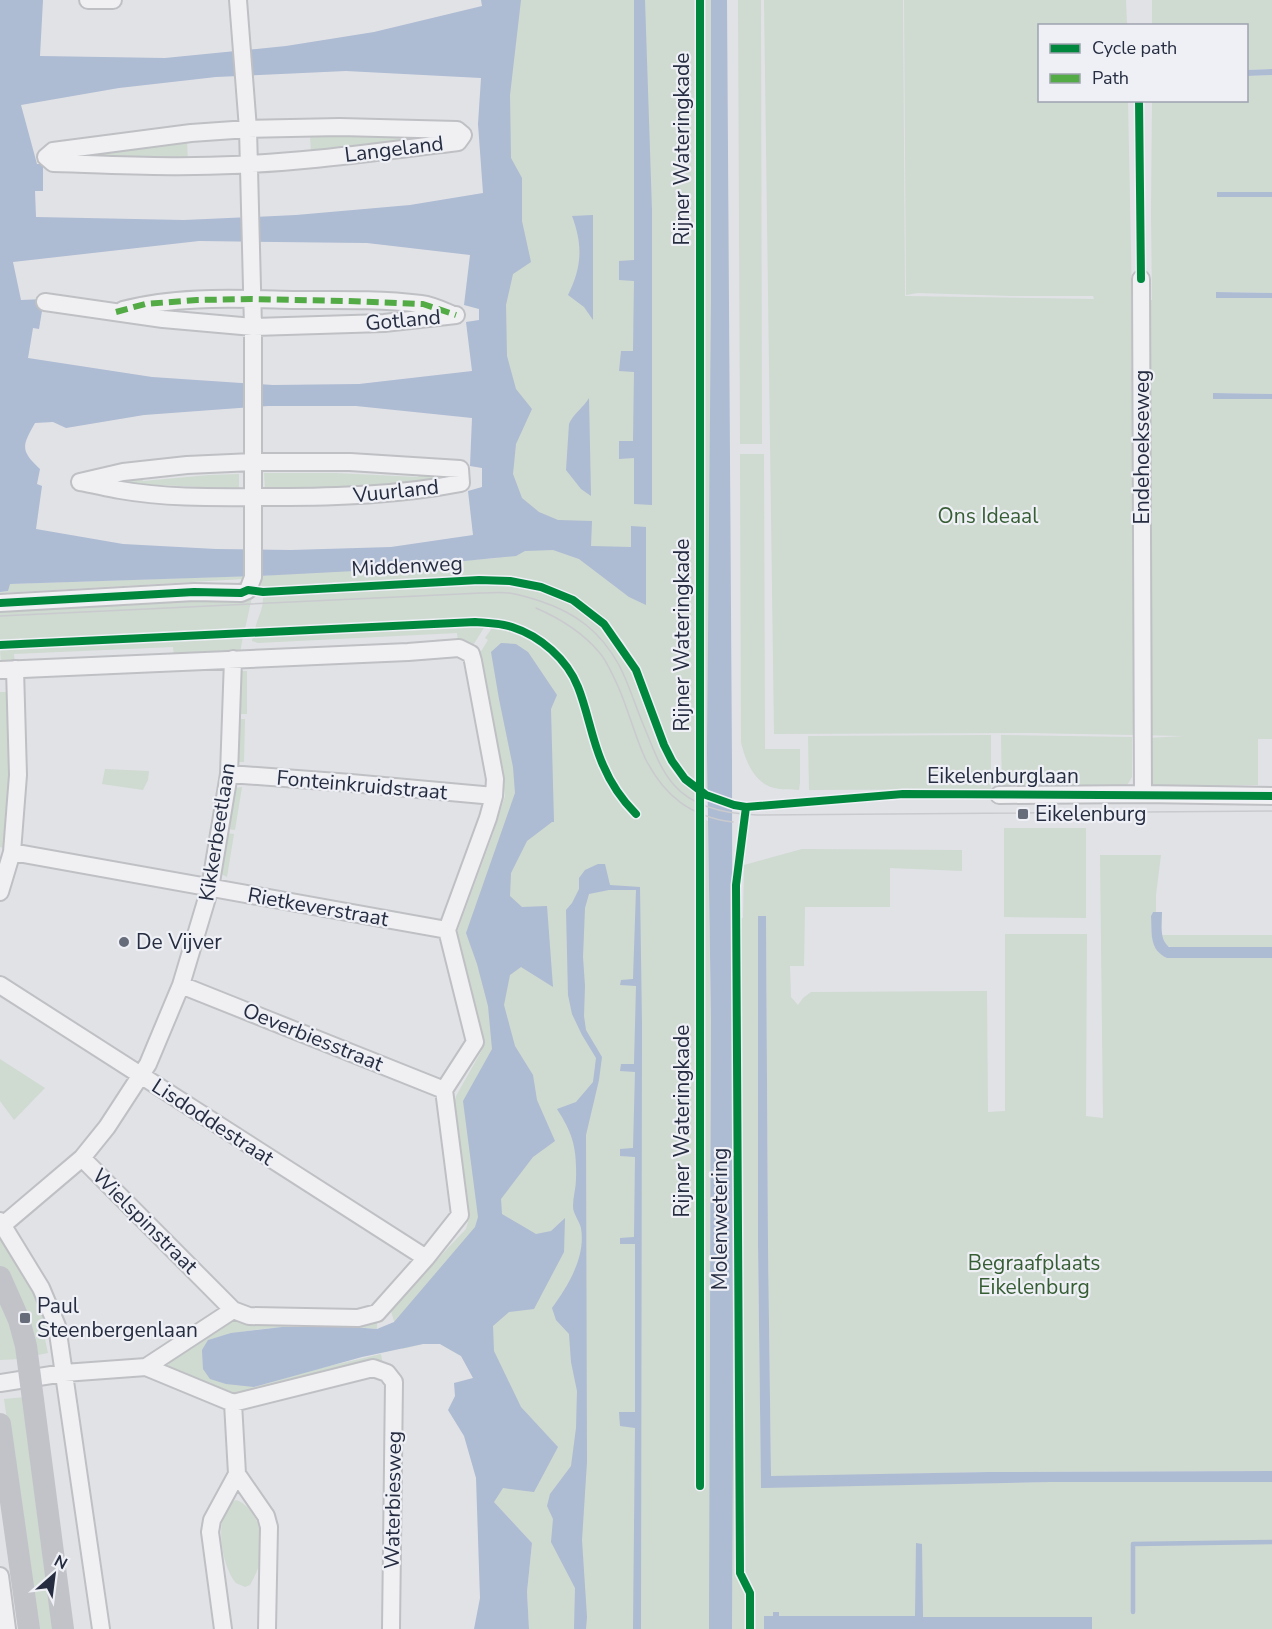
<svg xmlns="http://www.w3.org/2000/svg" width="1272" height="1629" font-family="'Nunito Sans',sans-serif">
<style>
.green{fill:#cfdad1}
.water{fill:#adbbd3;fill-rule:evenodd}
.lines{fill:none;stroke-linecap:round;stroke-linejoin:round}
.stream{stroke:#adbbd3;stroke-width:4.5}
.street-casing{stroke:#bfc0c4;stroke-width:20}
.street{stroke:#f0f0f3;stroke-width:16}
.secondary{stroke:#c2c3c9;stroke-width:22}
.tram{stroke:#c9cace;stroke-width:1.5}
.quiet{stroke:#53ab46;stroke-width:6;stroke-dasharray:12 6;stroke-linecap:butt}
.cycleway-casing{stroke:#eef0f6;stroke-width:11}
.cycleway{stroke:#00873e;stroke-width:8}
.poi-dot{fill:#676c7b;stroke:#eef0f6;stroke-width:2}
.labels{text-anchor:middle;stroke-width:4.5;stroke-linejoin:round;paint-order:stroke}
.street-label{font-size:21px;fill:#262d41;stroke:#eef0f6}
.park-label{font-size:21px;fill:#365d33;stroke:#eef0f6}
.poi-label{font-size:21px;fill:#262d41;stroke:#eef0f6;text-anchor:start}
</style>
<rect width="100%" height="100%" fill="#e1e2e6"/>
<path class="green" d="M499 0H715V300L708 789C695 781 685 772 676 759L636 665 624 642 595 610 575 596 542 583 516 578 485 576 328 583 264 588C259 585 259 581 259 576L498 558 506 529Z
M738 0H761L762 444H740Z
M764 0H903L905 296 1094 299 1093 296H1013L918 293 906 295 904 0H1126L1127 25 1040 26V100L1128 101 1132 300H1152L1151 214 1152 101 1246 100 1247 76 1272 75V192L1217 193V197H1272V293L1217 292 1216 297 1272 298V394L1214 393 1213 398 1272 399V739H1258V785L1152 787 1147 778V738L1184 736 1031 733 774 734Z
M1152 0H1272V69L1247 70 1246 26 1152 25Z
M373 133 455 137 311 154 310 135Z
M187 141 188 161 55 158Z
M740 454H764L765 749H800V783L799 790C791 789 782 790 774 788 754 783 745 760 741 742Z
M420 472 452 476 418 485 416 482 328 488 265 489 264 473H335L418 477Z
M239 474V489L120 483 116 480 142 477 143 481 209 475Z
M245 576 244 579 0 593V592L8 591 9 584Z
M479 585C553 584 609 613 636 685 646 710 658 754 674 774 681 782 689 789 698 795V816L708 821 711 1021 710 1629H529L527 1592 532 1543 494 1502 473 1378 468 1366 461 1356 440 1344H423L402 1349 391 1311 447 1249 466 1229 469 1218 453 1107 456 1096 482 1050V1037L456 935 493 834 505 796 502 771 487 686 480 653 488 640 485 638 497 621 478 619H460L255 629C258 616 263 611 263 597L323 592Z
M252 597 245 629 0 641V609Z
M475 626H485L472 647 458 643 457 633 258 643 252 641 253 636Z
M243 636 240 653 174 657 173 647 14 654 15 664H1L0 648Z
M238 671H247V714H238Z
M0 692H12L14 766 4 848 0 847Z
M237 719H245L244 762H236Z
M991 735V789L809 790 808 736Z
M1001 735 1132 737V777L1126 787 1002 789Z
M105 769 149 771 148 780 143 790 102 784Z
M242 787 235 830 227 829 234 788Z
M1004 828H1086V918L1004 917Z
M226 833 234 834 227 877 219 873Z
M802 849 962 850V871L890 868V907H805L804 966H790L791 997 798 1005 803 998 811 992 987 991 988 1112 1005 1111V934H1087L1086 1116 1103 1118 1100 855H1161L1156 895V912H1153L1151 916C1152 932 1149 950 1167 958H1272V1471L989 1472 771 1477 768 1246 766 916H758V1244L761 1487 1050 1482H1272V1629H732L733 1451 731 920 743 918 744 865Z
M1162 935H1272V947L1173 948 1166 945Z
M0 1059 45 1088 14 1120 0 1101Z
M0 1235 41 1303 51 1333 44 1335 48 1353 38 1355 0 1271Z
M0 1290 20 1359 0 1360Z
M237 1320 377 1323V1329C323 1324 261 1324 208 1340L254 1387 308 1371 381 1354 383 1365 240 1397 171 1371 168 1366 169 1361 225 1322Z
M26 1397 58 1629H37L4 1399Z
M236 1500C257 1507 265 1538 261 1558 259 1568 255 1576 250 1585L245 1587C243 1586 238 1584 236 1583 221 1566 212 1511 236 1500Z"/>
<path class="water" d="M0 0H43L40 56 165 58 286 46 374 32 482 6 481 0H521L510 95 511 158 522 178V221L531 262 513 274 506 305 507 356 516 389 532 409 516 444 513 474 522 498 539 512 558 520 592 521 591 546 631 547V526L646 527V605L629 597 579 559 553 550 525 551 516 556 373 570 259 576 10 584 8 591 0 592ZM346 71 481 78 478 124 483 193 410 205 296 215 184 220 36 217 35 191H43V164H37L21 105 119 88 216 77ZM199 241 367 243 470 255 464 305 479 309V320L466 322 472 371 359 384 273 385 152 377 28 358 33 328 39 329 44 299 21 300 13 262ZM268 406H356L472 418 470 466 482 468V487L468 491 473 535 391 547 291 550 216 549 123 544 36 529 42 486 37 484 40 469C20 450 22 446 35 423L53 422 66 428 144 415Z
M634 0H645L652 211V505L634 504V458L619 459V441H633L634 372 619 371 621 351H633L634 281 619 280V261L634 260Z
M711 0H727L732 765 733 1451 732 1629H709L711 1021 707 753 711 300Z
M1272 69V75L1247 76V70Z
M1217 192H1272V197H1217Z
M593 215V320L584 307 568 295C582 267 583 245 572 216Z
M1216 292 1272 293V298H1216Z
M1213 393 1272 394V399H1213Z
M589 398 591 496 581 489 566 470 569 424C573 414 584 407 589 398Z
M501 643 516 644 528 652 557 695 551 709 554 822H552L527 841 511 873 510 896 522 907 547 906 553 987 521 967 510 975 504 1005 515 1046 533 1075 537 1100 555 1141 533 1157 501 1199 502 1214 536 1234 551 1231 565 1218 564 1252 534 1309 509 1312 493 1326 494 1351 521 1407 558 1447 534 1492 503 1488 494 1502 532 1543 527 1592 529 1629H474L480 1598 476 1478 464 1436 448 1410 455 1396 454 1383 473 1378 461 1356 440 1344H423L362 1357 254 1387 226 1384 210 1379 203 1369 202 1350 208 1340 231 1333 282 1327H351L377 1329 394 1322 475 1227 478 1217 463 1101 492 1049 488 1006 477 964 466 933 515 793 513 767 499 699 491 652Z
M598 864H605L610 885 640 887 642 1025 641 1629H633L635 1428 620 1426 619 1412H635V1244H620V1238L634 1237 635 1157 620 1156V1149L633 1148 635 1072 620 1071 621 1064H634L636 986 620 985 621 980 633 979 636 890H609L589 894 585 908 583 957 585 986 584 1016 586 1030 602 1057 599 1080 586 1135 587 1462 582 1540 587 1617 586 1629H574L575 1588 551 1542 553 1519 547 1506 550 1494 571 1466 576 1428 577 1391 571 1362 569 1334 556 1320 552 1308C568 1286 586 1257 581 1228 579 1220 573 1214 573 1206 573 1197 576 1188 576 1179 577 1148 573 1134 557 1109L576 1102 593 1082 596 1058 582 1035 572 1014 568 995 566 910 572 903 579 889V878L585 870Z
M1153 912H1162C1162 924 1159 939 1169 947H1272V958H1167C1149 950 1152 933 1151 916Z
M758 916H766L768 1246 771 1476 989 1472 1272 1471V1482H1050L761 1488 758 1244Z
M916 1543 922 1544 923 1617H1092V1629H764V1616H773V1612H779V1616H915Z"/>
<g class="lines">
<path class="stream" d="M1133 1612V1544L1272 1542"/>
<defs>
<path id="street" d="M88 0H113
M340 127 457 130 463 135 458 142C371 153 283 165 195 166 148 167 100 164 53 163L46 157 53 151 191 133 248 129Z
M1141 279 1143 794
M45 302 163 319 253 327 384 323 456 315
M123 310C177 295 241 299 297 300 338 300 380 299 421 304 431 305 442 310 451 314
M253 462H350L460 469 461 483C399 495 338 497 275 497 224 497 171 499 120 490 107 488 93 484 80 482L123 472 187 465Z
M0 603 194 592 241 593 248 590 253 577V327L248 129 238 0
M0 670 408 652 459 648 471 654 473 661 495 779 494 796 488 818 447 930 475 1042 444 1090 460 1215 426 1258 377 1313 358 1318 249 1316 233 1310 146 1367
M229 774 351 783 494 796
M999 795 1143 794 1272 796
M12 852 447 930
M0 892 12 852 18 775 15 669
M0 985 426 1258
M181 985 444 1090
M82 1158 233 1310
M0 1221 41 1288 57 1326 101 1629
M3 1225 82 1158 107 1127 148 1064 181 985 210 888 229 774 233 659
M0 1383 64 1373 146 1367 233 1403 373 1368 387 1373 394 1382 391 1629
M237 1474 266 1516 269 1527 267 1629
M0 1576 7 1629
M223 1629 210 1532 212 1520 237 1474 233 1403"/>
</defs>
<use href="#street" class="street-casing"/>
<use href="#street" class="street"/>
<path class="secondary" d="M0 1277 19 1320 26 1346 63 1629
M0 1424 29 1629"/>
<path class="tram" d="M536 608C559 618 582 632 599 652 607 661 612 674 617 684 628 708 634 734 645 758 664 796 691 817 733 822
M0 616 481 593C490 593 500 592 509 593 519 594 530 598 540 601 576 613 600 631 619 665 629 684 635 705 643 724 652 745 659 768 674 785 694 808 729 814 757 815L1272 811"/>
<path class="quiet" d="M116 312 145 304 197 300 252 299 347 301 423 304 456 315"/>
<defs>
<path id="cycleway" d="M700 0V1486
M1139 100 1141 279
M0 603 194 592 241 593 248 590 263 592 479 580 510 581 541 587 573 600 604 624 636 670 664 745 672 761 685 779 706 795 734 805 746 807 903 794 1272 796
M0 645 475 622C487 623 500 623 512 627 540 636 567 659 578 687 588 712 592 741 603 765 611 784 622 800 636 814
M746 807 736 885 740 1573 750 1593V1629"/>
</defs>
<use href="#cycleway" class="cycleway-casing"/>
<use href="#cycleway" class="cycleway"/>
</g>
<g class="poi-dot">
<rect x="1017" y="808" width="12" height="12" rx="3"/>
<circle cx="124" cy="942" r="6"/>
<rect x="19" y="1312" width="12" height="12" rx="3"/>
</g>
<g class="labels">
<g class="street-label">
<text transform="translate(394 149) rotate(-7)" y="7">Langeland</text>
<text transform="translate(682 149) rotate(-90)" y="7">Rijner Wateringkade</text>
<text transform="translate(403 320) rotate(-5)" y="7">Gotland</text>
<text transform="translate(1142 447) rotate(-90)" y="7">Endehoekseweg</text>
<text transform="translate(396 491) rotate(-6)" y="7">Vuurland</text>
<text transform="translate(407 566) rotate(-3)" y="7">Middenweg</text>
<text transform="translate(682 635) rotate(-90)" y="7">Rijner Wateringkade</text>
<text x="1003" y="783">Eikelenburglaan</text>
<text transform="translate(362 785) rotate(5)" y="7">Fonteinkruidstraat</text>
<text transform="translate(217 832) rotate(-81)" y="7">Kikkerbeetlaan</text>
<text transform="translate(318 907) rotate(10)" y="7">Rietkeverstraat</text>
<text transform="translate(313 1037) rotate(22)" y="7">Oeverbiesstraat</text>
<text transform="translate(682 1121) rotate(-90)" y="7">Rijner Wateringkade</text>
<text transform="translate(213 1122) rotate(33)" y="7">Lisdoddestraat</text>
<text transform="translate(720 1219) rotate(-90)" y="7">Molenwetering</text>
<text transform="translate(145 1221) rotate(45)" y="7">Wielspinstraat</text>
<text transform="translate(393 1500) rotate(-89)" y="7">Waterbiesweg</text>
</g>
<g class="park-label">
<text x="988" y="523">Ons Ideaal</text>
<text x="1034" y="1270">Begraafplaats<tspan x="1034" dy="24">Eikelenburg</tspan></text>
</g>
<g class="poi-label">
<text x="1035" y="821">Eikelenburg</text>
<text x="136" y="949">De Vijver</text>
<text x="37" y="1313">Paul<tspan x="37" dy="24">Steenbergenlaan</tspan></text>
</g>
</g>
<rect x="1038" y="24" width="210" height="78" fill="#eef0f6" stroke="#9ea2ae" stroke-width="1.5"/>
<rect x="1050" y="44" width="30" height="9" fill="#00873e" stroke="#9ea2ae" stroke-width="1.5"/>
<text x="1092" y="54" font-size="18" fill="#262d41">Cycle path</text>
<rect x="1050" y="74" width="30" height="9" fill="#53ab46" stroke="#9ea2ae" stroke-width="1.5"/>
<text x="1092" y="84" font-size="18" fill="#262d41">Path</text>
<g transform="translate(54 1575) rotate(28)" stroke="#eef0f6" stroke-width="4.5" paint-order="stroke">
<path d="M0-4.5L10 22L0 15L-10 22Z" fill="#262d41"/>
<text y="-9" font-size="16" font-weight="bold" text-anchor="middle" fill="#262d41">N</text>
</g>
</svg>
